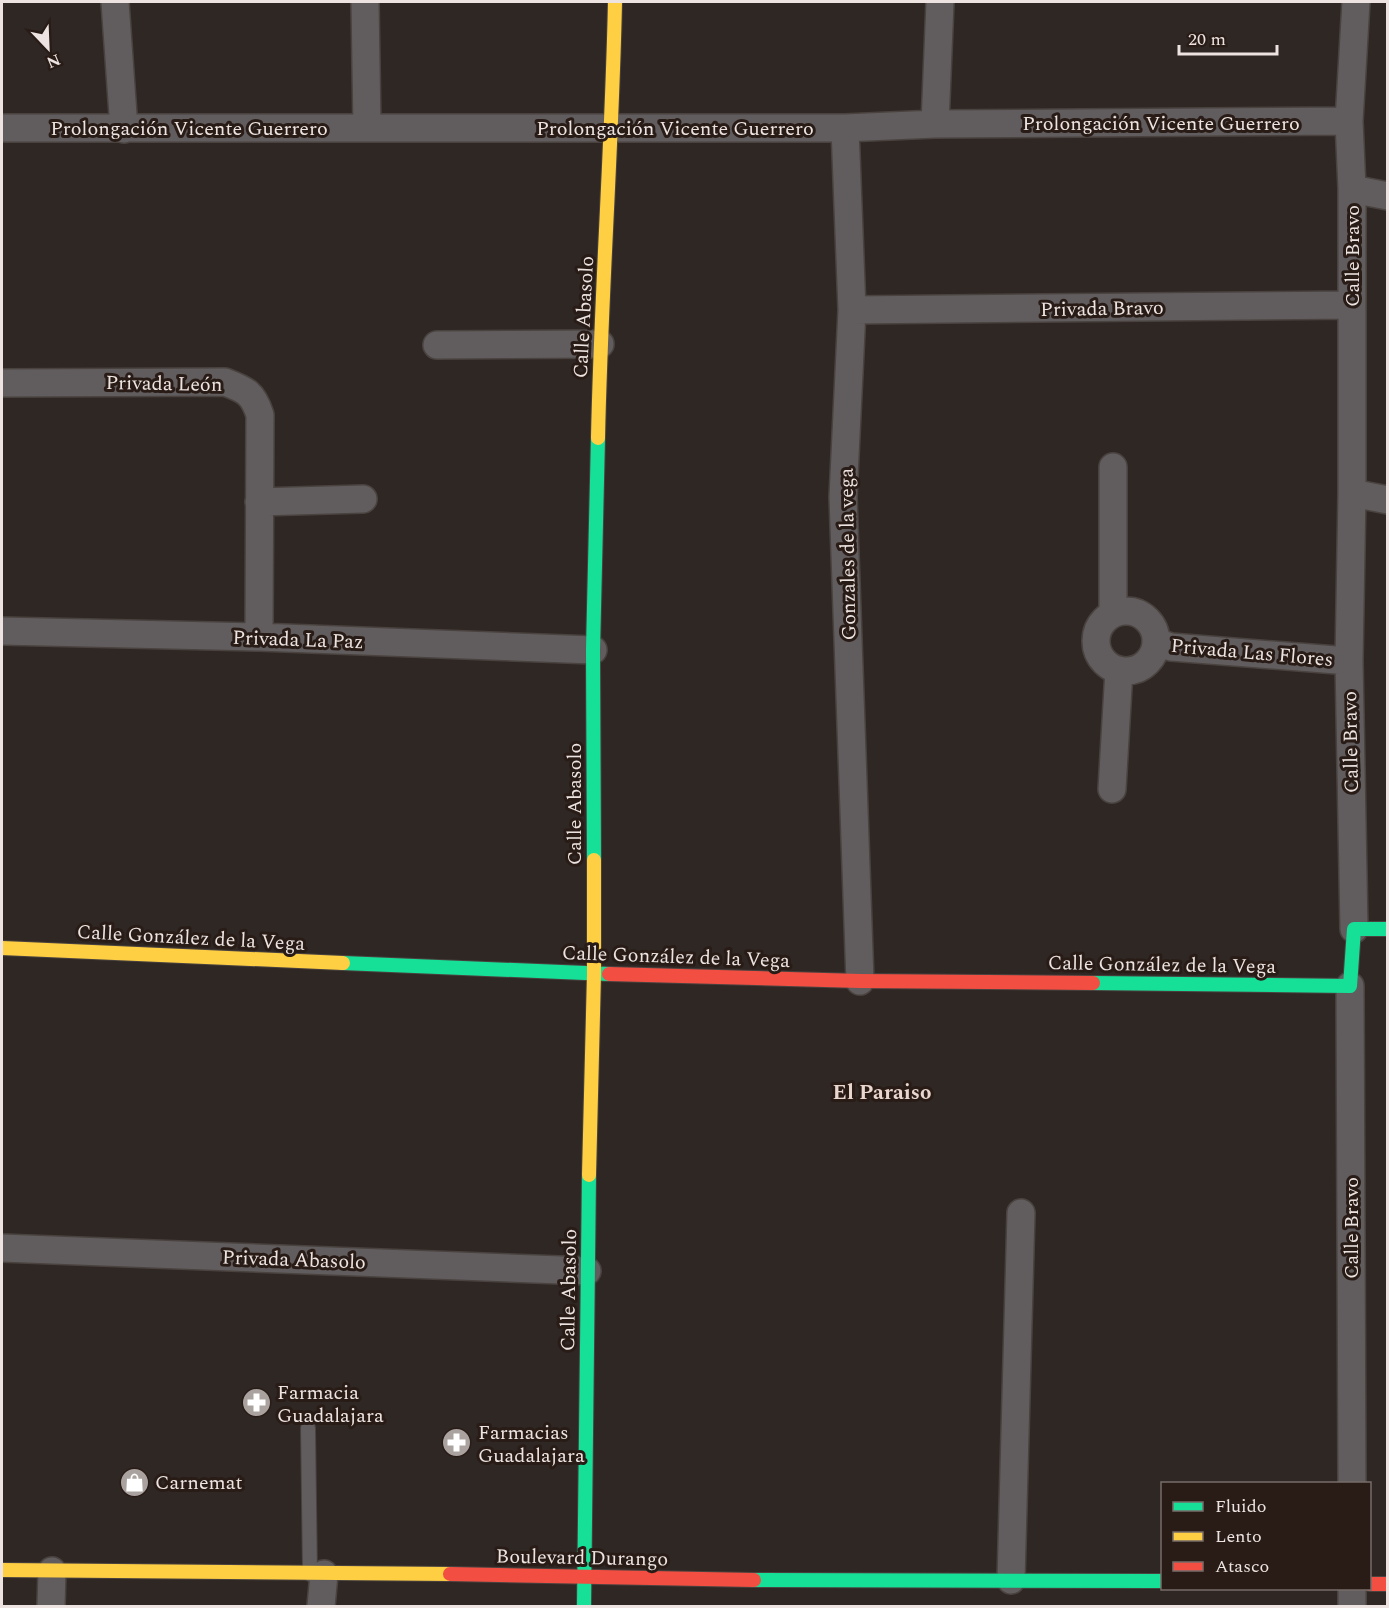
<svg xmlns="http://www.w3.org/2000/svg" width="1389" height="1608" font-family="Spectral,serif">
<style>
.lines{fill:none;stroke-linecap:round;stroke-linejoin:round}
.lane-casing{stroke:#49423f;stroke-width:16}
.street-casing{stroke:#49423f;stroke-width:30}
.fast-casing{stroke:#49423f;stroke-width:16}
.slow-casing{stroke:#49423f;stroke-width:16}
.jam-casing{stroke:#49423f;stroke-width:16}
.lane{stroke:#615d5e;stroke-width:14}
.street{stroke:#615d5e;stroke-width:27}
.fast{stroke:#16e098;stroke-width:14}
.slow{stroke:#ffcf43;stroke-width:14}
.jam{stroke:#f24e42;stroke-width:14}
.labels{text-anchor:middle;stroke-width:6;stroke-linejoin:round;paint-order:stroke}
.street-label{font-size:20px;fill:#ede4e1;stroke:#291c17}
.poi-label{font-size:20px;fill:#ede4e1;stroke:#291c17;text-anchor:start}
.neighbourhood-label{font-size:21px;font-weight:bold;fill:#e8d6cf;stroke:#291c17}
</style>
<rect width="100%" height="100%" fill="#2f2724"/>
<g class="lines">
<defs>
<path id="lane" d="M308 1428 310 1574"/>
<path id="street" d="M115 2 124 129
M365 2 367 128
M935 124 940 2
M2 128H845L935 124 1349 121
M845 128 852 310 843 497 860 981
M1352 189 1388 196
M852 310 1352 305
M437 345 600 344
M2 383 225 382C246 390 253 393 260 415L259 637
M1352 493 1388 500
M259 502 363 499
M1096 641a30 30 0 1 1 60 0a30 30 0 1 1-60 0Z
M1113 614V467
M2 631 259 637 593 650
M1156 642 1171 647 1349 661
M1112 789 1119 670
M1354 929 1349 661 1352 493V189L1349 121 1356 2
M1350 986 1352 1484
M2 1248 587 1271
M1011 1580 1021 1213
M51 1606 52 1571
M321 1606 324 1574
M1352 1606V1588"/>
<path id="fast" d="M594 860 593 650 598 438
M343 963 609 974
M1093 983 1350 986 1354 929H1388
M754 1580 1162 1581
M584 1606 589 1175"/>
<path id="slow" d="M598 438C601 292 612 147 615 2
M2 948 343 963
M589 1175 594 974V860
M2 1570 450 1574"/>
<path id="jam" d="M609 974 860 981 1093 983
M450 1574 754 1580
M1370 1584H1388"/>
</defs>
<use href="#lane" class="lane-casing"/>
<use href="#street" class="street-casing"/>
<use href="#fast" class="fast-casing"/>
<use href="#slow" class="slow-casing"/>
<use href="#jam" class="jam-casing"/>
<use href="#lane" class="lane"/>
<use href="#street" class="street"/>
<use href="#fast" class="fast"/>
<use href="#slow" class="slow"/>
<use href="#jam" class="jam"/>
</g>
<defs>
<symbol id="pharmacy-disc" viewBox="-11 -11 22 22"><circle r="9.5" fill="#aaa29f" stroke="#291c17"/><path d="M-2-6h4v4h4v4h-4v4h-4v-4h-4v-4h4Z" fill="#fff"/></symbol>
<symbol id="shop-disc" viewBox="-11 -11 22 22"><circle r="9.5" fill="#aaa29f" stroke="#291c17"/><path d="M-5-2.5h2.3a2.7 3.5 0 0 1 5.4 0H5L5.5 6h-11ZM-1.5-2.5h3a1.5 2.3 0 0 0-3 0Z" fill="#fff"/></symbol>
</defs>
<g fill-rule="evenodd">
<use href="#pharmacy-disc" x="240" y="1386" width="33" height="33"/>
<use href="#pharmacy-disc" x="440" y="1426" width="33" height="33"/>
<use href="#shop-disc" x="118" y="1466" width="33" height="33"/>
</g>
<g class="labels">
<g class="street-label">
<text x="1161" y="130">Prolongación Vicente Guerrero</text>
<text x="189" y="135">Prolongación Vicente Guerrero</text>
<text x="675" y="135">Prolongación Vicente Guerrero</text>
<text transform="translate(1352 256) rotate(-90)" y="7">Calle Bravo</text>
<text transform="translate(1102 308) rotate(-1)" y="7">Privada Bravo</text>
<text transform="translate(583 317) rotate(-87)" y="7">Calle Abasolo</text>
<text transform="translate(164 383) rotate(1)" y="7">Privada León</text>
<text transform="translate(847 554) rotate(-91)" y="7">Gonzales de la vega</text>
<text transform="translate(298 639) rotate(2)" y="7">Privada La Paz</text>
<text transform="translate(1252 652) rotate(5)" y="7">Privada Las Flores</text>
<text transform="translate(1350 742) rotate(-91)" y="7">Calle Bravo</text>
<text transform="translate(574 804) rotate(-90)" y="7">Calle Abasolo</text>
<text transform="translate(191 937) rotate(3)" y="7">Calle González de la Vega</text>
<text transform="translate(676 956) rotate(2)" y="7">Calle González de la Vega</text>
<text transform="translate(1162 964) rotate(1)" y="7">Calle González de la Vega</text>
<text transform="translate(1351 1228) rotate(-90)" y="7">Calle Bravo</text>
<text transform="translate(294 1259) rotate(2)" y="7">Privada Abasolo</text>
<text transform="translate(568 1290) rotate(-89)" y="7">Calle Abasolo</text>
<text transform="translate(582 1557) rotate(1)" y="7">Boulevard Durango</text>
</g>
<g class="poi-label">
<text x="277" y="1399">Farmacia<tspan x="277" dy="23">Guadalajara</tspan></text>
<text x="478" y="1439">Farmacias<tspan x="478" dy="23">Guadalajara</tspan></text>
<text x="155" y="1489">Carnemat</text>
</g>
<g class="neighbourhood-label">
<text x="882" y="1099">El Paraiso</text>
</g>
</g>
<rect width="1389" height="1608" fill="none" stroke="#ede4e1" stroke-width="6"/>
<rect x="1161" y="1482" width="210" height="108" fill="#291c17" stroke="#776c68" stroke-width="1.5"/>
<rect x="1173" y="1502" width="30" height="9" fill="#16e098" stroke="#776c68" stroke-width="1.5"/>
<text x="1215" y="1512" font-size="18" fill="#ede4e1">Fluido</text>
<rect x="1173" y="1532" width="30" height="9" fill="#ffcf43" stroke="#776c68" stroke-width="1.5"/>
<text x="1215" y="1542" font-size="18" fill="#ede4e1">Lento</text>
<rect x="1173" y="1562" width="30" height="9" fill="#f24e42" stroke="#776c68" stroke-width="1.5"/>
<text x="1215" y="1572" font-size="18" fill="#ede4e1">Atasco</text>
<g transform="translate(48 48) rotate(157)" stroke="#291c17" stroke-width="4.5" paint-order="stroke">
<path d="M0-4.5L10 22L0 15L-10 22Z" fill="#ede4e1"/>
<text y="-9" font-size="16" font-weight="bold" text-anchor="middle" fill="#ede4e1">N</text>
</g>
<path d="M1179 45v9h98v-9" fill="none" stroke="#ede4e1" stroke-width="3"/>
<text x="1188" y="45" font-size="18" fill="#ede4e1" stroke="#291c17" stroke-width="4.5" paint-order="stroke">20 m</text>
</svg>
